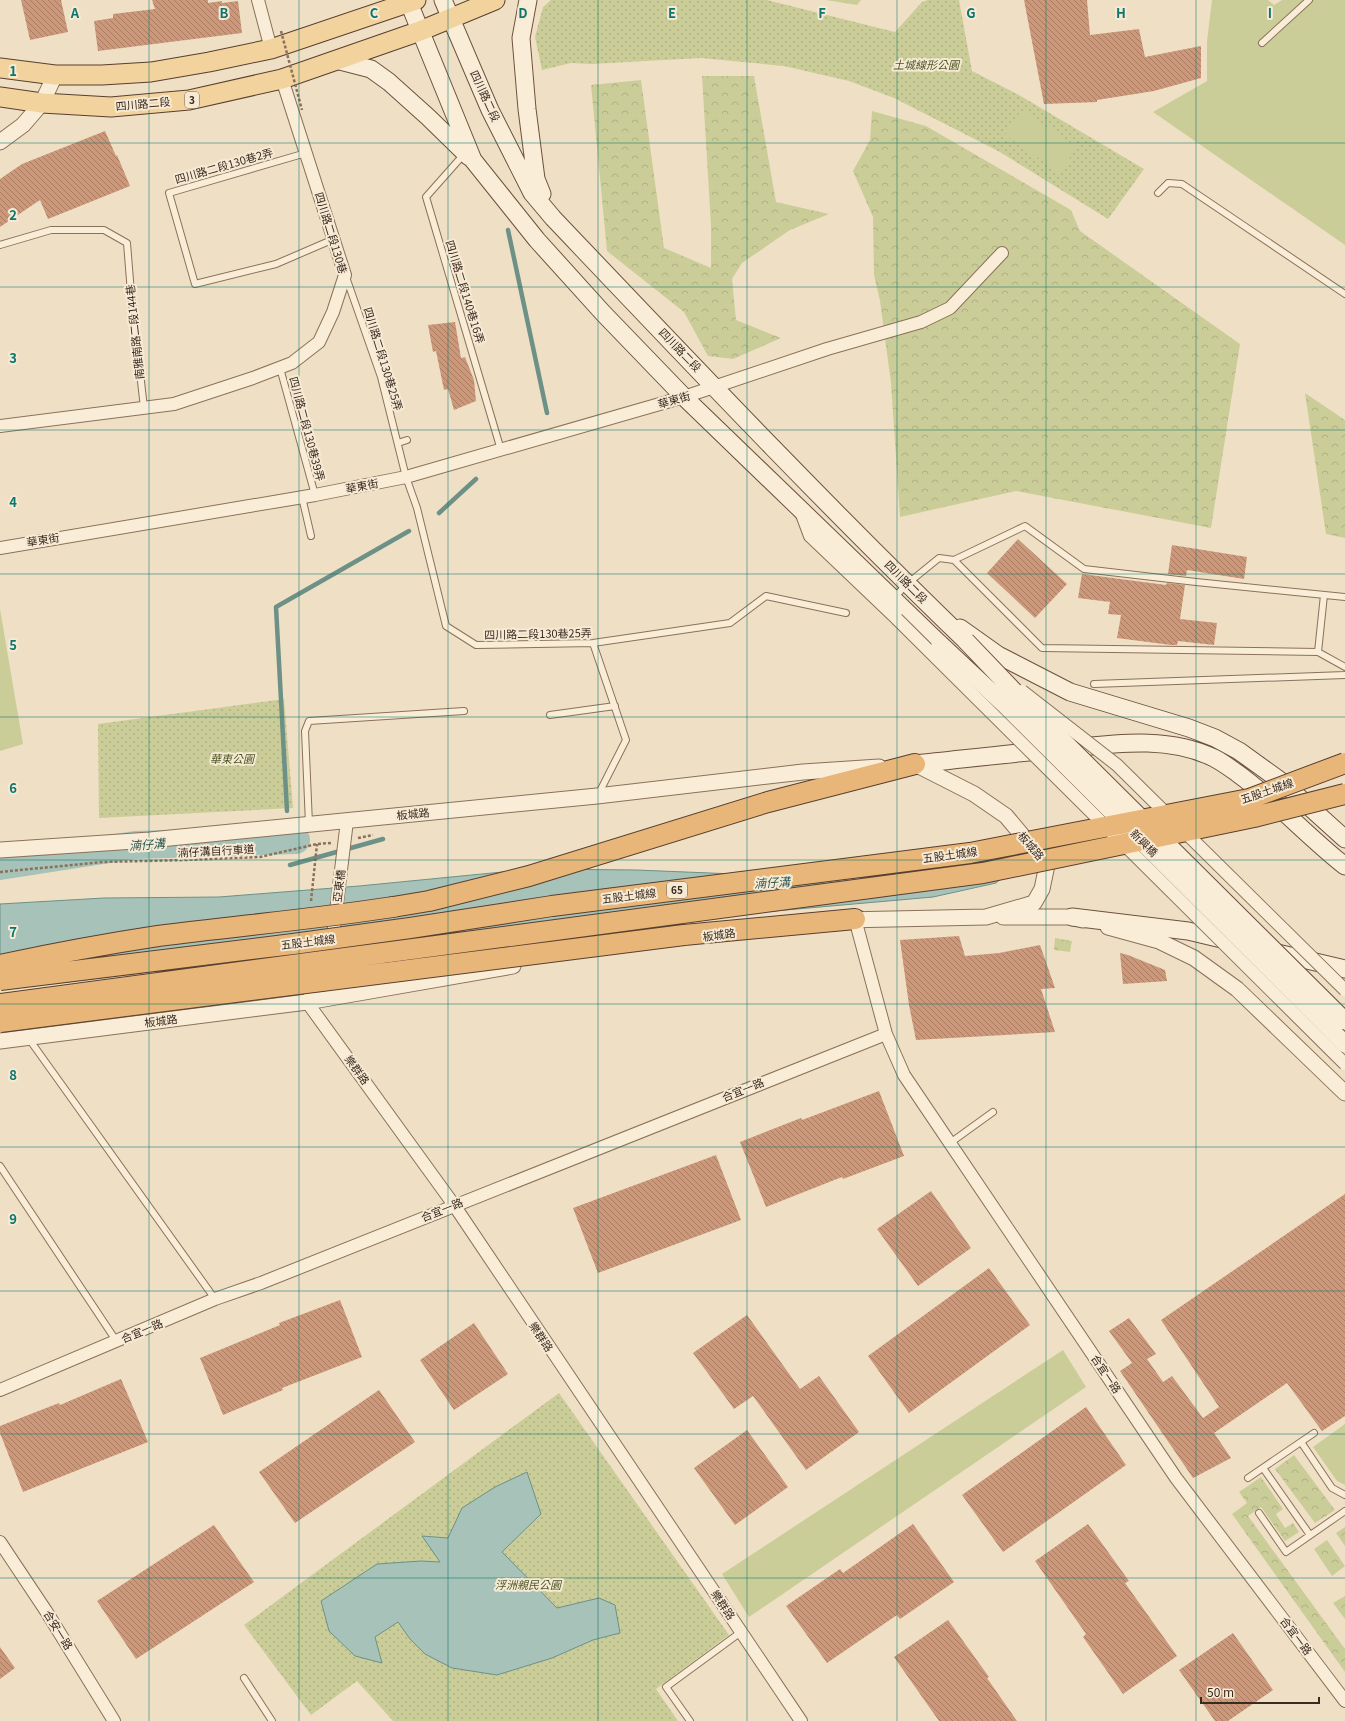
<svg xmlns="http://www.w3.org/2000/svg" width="1345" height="1721" font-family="Georgia,'Noto Sans TC',serif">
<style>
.grass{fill:url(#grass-dots)}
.forest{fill:url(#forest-crowns)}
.garden{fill:#cbcd98}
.water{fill:#a7c2b8;stroke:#6d9186}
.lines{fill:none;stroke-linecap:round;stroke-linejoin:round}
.stream{stroke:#6d9186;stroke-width:4.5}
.river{stroke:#a7c2b8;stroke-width:28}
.building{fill:url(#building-back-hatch)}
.service-casing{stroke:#8a715b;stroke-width:8}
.minor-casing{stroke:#8a715b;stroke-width:14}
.tertiary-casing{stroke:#8a715b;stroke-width:17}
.secondary-casing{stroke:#6c523e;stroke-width:19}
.primary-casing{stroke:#583f2f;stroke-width:21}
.trunk-casing{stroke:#583f2f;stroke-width:22}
.path{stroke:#8a715b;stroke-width:2.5;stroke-dasharray:3 2;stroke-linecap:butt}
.service{stroke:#f9edd8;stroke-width:6}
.minor{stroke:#f9edd8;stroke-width:12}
.tertiary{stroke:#f9edd8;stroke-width:15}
.secondary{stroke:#f9edd8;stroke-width:17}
.primary{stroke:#f2d29d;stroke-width:19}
.trunk{stroke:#e8b679;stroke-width:20}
.minor-bridge-casing{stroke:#8a715b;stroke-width:14;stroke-linecap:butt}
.secondary-bridge-casing{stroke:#6c523e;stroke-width:19;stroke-linecap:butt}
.trunk-bridge-casing{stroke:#583f2f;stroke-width:22;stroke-linecap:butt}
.path-bridge{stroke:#8a715b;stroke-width:2.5;stroke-dasharray:3 2;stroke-linecap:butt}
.minor-bridge{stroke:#f9edd8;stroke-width:12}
.secondary-bridge{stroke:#f9edd8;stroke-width:17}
.trunk-bridge{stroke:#e8b679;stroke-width:20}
.grid{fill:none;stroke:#0f766e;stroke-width:1;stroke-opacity:0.55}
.labels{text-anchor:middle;stroke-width:4;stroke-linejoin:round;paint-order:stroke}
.shield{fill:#f6ead5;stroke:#726456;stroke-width:1}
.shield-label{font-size:10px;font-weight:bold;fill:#3a2a1f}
.park-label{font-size:11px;font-style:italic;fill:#4d5725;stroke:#f6ead5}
.street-label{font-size:11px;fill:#3a2a1f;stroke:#f6ead5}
.water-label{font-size:12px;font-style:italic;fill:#2e5a54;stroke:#f6ead5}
.grid-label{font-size:13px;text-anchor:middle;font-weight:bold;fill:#0f766e;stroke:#f6ead5;stroke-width:4;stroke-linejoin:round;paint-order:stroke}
</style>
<defs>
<pattern id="grass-dots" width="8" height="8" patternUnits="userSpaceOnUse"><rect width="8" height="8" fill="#cbcd98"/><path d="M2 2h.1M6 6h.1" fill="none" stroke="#afb083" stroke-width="1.8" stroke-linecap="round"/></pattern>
<pattern id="forest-crowns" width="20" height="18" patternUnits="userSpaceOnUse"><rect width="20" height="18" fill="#cbcd98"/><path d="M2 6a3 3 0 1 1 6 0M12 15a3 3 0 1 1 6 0" fill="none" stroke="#afb083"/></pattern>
<pattern id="building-back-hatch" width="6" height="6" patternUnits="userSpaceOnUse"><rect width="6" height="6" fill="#cd987a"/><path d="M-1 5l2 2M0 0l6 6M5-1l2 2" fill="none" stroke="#a77c63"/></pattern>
</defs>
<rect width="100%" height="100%" fill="#efe0c5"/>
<path class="grass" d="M551 0H767L895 32 922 2 928 0H959L972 71 1019 95 1144 169 1108 219 1000 152 894 98 849 81 784 66 701 58 592 64 571 63 542 70 535 37 543 7Z
M284 699 293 808 99 818 98 724Z
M559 1393 729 1635 656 1689 678 1721H393L357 1681 311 1715 244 1625Z"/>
<path class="forest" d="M826 0H861L857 5Z
M702 76H754L776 202 829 214 790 230 742 263 732 279 736 320 781 338 733 359 708 356 684 312 607 251 591 85 641 80 664 248 711 268V226Z
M872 111 926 126 1071 210 1080 231 1240 344 1211 528 1016 491 900 517 891 383 880 301 874 275 873 217 853 171 870 140Z
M1305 393 1345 420V538L1326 534Z
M1055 938 1072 941 1070 952 1054 950Z
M1294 1455 1335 1510 1315 1523 1275 1469Z
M1261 1477 1283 1509 1276 1514 1285 1528 1293 1523 1299 1532 1285 1541 1261 1507 1248 1516 1345 1649V1672L1232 1514 1247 1503 1239 1492Z
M1345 1527V1546L1336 1533Z
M1327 1540 1345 1566 1332 1576 1314 1549Z
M1345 1596V1619L1333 1603Z"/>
<path class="garden" d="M1212 0H1268L1274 5 1282 0H1345V245L1153 112 1207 81V41Z
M1021 110 1077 147 1060 173 1005 135Z
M0 609 23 744 0 751Z
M1063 1350 1086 1387 749 1617 722 1574Z
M1345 1424V1485L1337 1481 1313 1447Z"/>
<path class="water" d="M1007 850 1012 859 1010 871 996 883 933 897 560 930 461 945 279 937 68 982 0 988V904L104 898 219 897 359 886 533 869 636 870 735 874Z
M527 1472 541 1514 502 1552 557 1608 599 1598 615 1605 620 1633 593 1640 552 1658 497 1675 452 1668 425 1654 410 1639 398 1622 375 1637 382 1663 355 1656 329 1631 321 1601 377 1564 421 1561 440 1562 422 1536 448 1538 462 1508 495 1487Z"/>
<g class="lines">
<path class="stream" d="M508 230 547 413
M439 513 476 479
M287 811 276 607 409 531
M290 865 383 839"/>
<path class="river" d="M0 866 135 845 296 840"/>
</g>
<path class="building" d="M21 0H61L68 32 30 40Z
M152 0H208V3L222 1V3L238 1 242 33 98 51 94 21 113 18V14L155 9Z
M1024 0H1087L1090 35 1139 29 1145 57 1201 46V78L1154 91 1097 100V102L1044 104Z
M105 131 116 156 117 155 130 186 48 219 40 200 0 227V179L22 164Z
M455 322 461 358 465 357 474 380 476 401 454 410 448 389 444 390 436 351 433 352 428 325Z
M1018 539 1067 584 1035 618 987 573Z
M1172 545 1247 557 1244 579 1187 570 1186 576 1168 574Z
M1082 574 1166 585 1167 583 1185 585 1180 619 1217 623 1214 645 1178 641 1177 645H1171L1117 638 1121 615 1108 614 1110 602 1078 598Z
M959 936 965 956 999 953 1040 945 1055 988 1041 989 1055 1032 916 1040 909 1005 900 940Z
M1120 953 1128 955 1165 970 1167 981 1123 984Z
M879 1091 904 1156 843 1179 842 1177 766 1207 740 1142 801 1118 802 1120Z
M716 1155 741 1220 598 1273 573 1208Z
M931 1191 971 1248 918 1286 877 1229Z
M1345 1194V1416L1322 1431 1287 1383 1214 1433 1231 1458 1193 1478 1120 1371 1132 1363 1109 1331 1129 1318 1156 1354 1147 1359 1163 1382 1172 1376 1203 1418 1219 1407 1161 1320Z
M989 1268 1030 1325 909 1413 868 1356Z
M340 1300 362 1357 282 1388 283 1390 223 1415 200 1358 280 1325 279 1323Z
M747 1315 800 1389 819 1376 859 1432 806 1470 753 1396 734 1409 693 1353Z
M474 1323 508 1374 454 1410 420 1360Z
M121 1379 148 1442 23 1492 0 1433V1426L59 1403 60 1405Z
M379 1390 415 1442 295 1523 259 1472Z
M1086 1407 1126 1465 1003 1552 962 1495Z
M747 1430 788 1487 735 1525 694 1468Z
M913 1524 954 1582 900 1619 897 1615 827 1663 786 1606 840 1569 843 1573Z
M1088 1524 1129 1581 1125 1583 1177 1656 1123 1694 1083 1637 1086 1634 1035 1561Z
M214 1525 254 1582 136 1659 97 1601Z
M948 1620 989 1677 987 1678 1017 1721H939L894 1657Z
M1233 1633 1273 1690 1228 1721H1215L1179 1670Z
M0 1647 15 1668 0 1679Z"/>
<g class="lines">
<defs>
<path id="service" d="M1262 43 1309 0
M306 153 169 193 195 284 276 264 334 239
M465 153 426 197 501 450
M1158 193 1168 183 1182 184 1345 294
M0 245 51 230H104L127 243 131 293 144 408
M346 277 381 377 406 477 417 508 446 626 476 645 593 643 730 623 766 596 846 613
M280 368 315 495
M398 443 407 440
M302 497 311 536
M954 560 1025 526 1084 569 1196 582 1345 597
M893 599 907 584 939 558 954 560 1042 648 1318 652 1345 667
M593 643 626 740 598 795
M1318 652 1324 595
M1094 684 1345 675
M550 715 615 706
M309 824 305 731 309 721 464 711
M29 1039 215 1299
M950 1143 993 1112
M0 1166 117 1342
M1301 1442 1332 1488 1345 1495
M1263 1468 1310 1535
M1248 1478 1314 1433
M1259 1513 1286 1552 1345 1511
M244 1678 272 1721
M690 1721 666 1687 741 1632"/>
<path id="minor" d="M258 0 271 49
M0 426 174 404 253 378 292 363 319 342 333 312 345 275 282 79
M801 512 810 536 897 619
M0 548 315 495 406 477 684 397 827 349 921 322 950 308 1002 253
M347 821 331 952 307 1002 454 1205 801 1721
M855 919 886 1034 904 1075 1176 1478 1345 1701
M0 1390 215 1299 261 1283 886 1034
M0 1542 46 1611 114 1721"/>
<path id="tertiary" d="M0 142 23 125 42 103 55 75
M0 850 150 840 597 796 803 772 879 767
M1003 917H1072L1083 920
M845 920 986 917 1034 903 1042 889 1047 865 1006 816 974 794 915 764 909 765
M1108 927 1159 941 1194 958 1237 989 1345 1093
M0 1041 307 1002 513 966"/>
<path id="secondary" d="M443 0 490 110 532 193 553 218C689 361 824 504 966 641
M528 0 521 38 527 109 536 179 542 194
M409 3 473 160 537 240 603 313 684 397 940 644
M336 60 371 69 389 82 428 117 469 157
M960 628 998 655 1070 692 1189 728 1215 738 1239 751 1282 782 1345 839
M915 764C964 759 1013 753 1062 749 1113 744 1167 735 1214 758 1222 762 1230 768 1237 773 1276 801 1308 837 1345 866
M1072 917 1188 931 1230 941
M1269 951 1345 969"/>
<path id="primary" d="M0 68 55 75H102L151 72 209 62 271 49 416 0
M0 97 42 103 111 107 189 100 282 79 420 31 495 0"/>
<path id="trunk" d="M393 907 429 901 529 876 768 802 915 764
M684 935 855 919"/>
</defs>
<use href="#service" class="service-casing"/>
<use href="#minor" class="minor-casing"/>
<use href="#tertiary" class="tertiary-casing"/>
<use href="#secondary" class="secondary-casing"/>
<use href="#primary" class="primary-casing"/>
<use href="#trunk" class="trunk-casing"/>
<path class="path" d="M358 838 373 835
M0 872 103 862 186 860 260 857 317 844 331 843"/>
<use href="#service" class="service"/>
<use href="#minor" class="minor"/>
<use href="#tertiary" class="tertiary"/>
<use href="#secondary" class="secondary"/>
<use href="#primary" class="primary"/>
<use href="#trunk" class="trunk"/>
<defs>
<path id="minor-bridge" d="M897 619 1345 1064
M1022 691 1117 765 1345 990"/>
<path id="secondary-bridge" d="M966 641 1032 710 1345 1021
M940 644 1004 704 1345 1044"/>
<path id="trunk-bridge" d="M0 965C52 954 105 944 158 936 236 926 315 919 393 907
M0 980 293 944 410 928 552 906 970 853 1249 799 1345 763
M0 1004 983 873 1254 817 1345 794
M0 1022 684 935"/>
</defs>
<use href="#minor-bridge" class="minor-bridge-casing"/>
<use href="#secondary-bridge" class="secondary-bridge-casing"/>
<use href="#trunk-bridge" class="trunk-bridge-casing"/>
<path class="path-bridge" d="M281 31 302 110
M311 901 317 844"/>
<use href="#minor-bridge" class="minor-bridge"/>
<use href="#secondary-bridge" class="secondary-bridge"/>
<use href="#trunk-bridge" class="trunk-bridge"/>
</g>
<path class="grid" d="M149 0V1721M299 0V1721M448 0V1721M598 0V1721M747 0V1721M897 0V1721M1046 0V1721M1196 0V1721M0 143H1345M0 287H1345M0 430H1345M0 574H1345M0 717H1345M0 860H1345M0 1004H1345M0 1147H1345M0 1291H1345M0 1434H1345M0 1578H1345"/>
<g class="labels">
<g class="shield">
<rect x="185" y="92" width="14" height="16" rx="3"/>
<rect x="667" y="882" width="20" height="16" rx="3"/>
</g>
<g class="shield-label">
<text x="192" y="104">3</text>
<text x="677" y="894">65</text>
</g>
<g class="park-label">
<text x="926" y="69">土城線形公園</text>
<text x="232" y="763">華東公園</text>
<text x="528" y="1589">浮洲親民公園</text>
</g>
<g class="street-label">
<text transform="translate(485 96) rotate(65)" y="4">四川路二段</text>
<text transform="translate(143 104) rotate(-5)" y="4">四川路二段</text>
<text transform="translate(224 166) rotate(-16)" y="4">四川路二段130巷2弄</text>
<text transform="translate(331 233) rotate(73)" y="4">四川路二段130巷</text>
<text transform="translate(465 292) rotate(73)" y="4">四川路二段140巷16弄</text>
<text transform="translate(135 332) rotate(-96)" y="4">南雅南路二段144巷</text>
<text transform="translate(680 350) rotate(46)" y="4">四川路二段</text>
<text transform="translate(383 359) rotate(73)" y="4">四川路二段130巷25弄</text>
<text transform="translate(674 400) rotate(-16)" y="4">華東街</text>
<text transform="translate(307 429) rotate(75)" y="4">四川路二段130巷39弄</text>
<text transform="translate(362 486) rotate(-11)" y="4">華東街</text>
<text transform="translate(43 540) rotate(-9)" y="4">華東街</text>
<text transform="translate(906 582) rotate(45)" y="4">四川路二段</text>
<text transform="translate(538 634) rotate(-1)" y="4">四川路二段130巷25弄</text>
<text transform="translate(1267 791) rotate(-19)" y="4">五股土城線</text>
<text transform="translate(413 814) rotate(-6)" y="4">板城路</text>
<text transform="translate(1144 843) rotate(45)" y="4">新興橋</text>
<text transform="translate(1031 846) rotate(50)" y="4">板城路</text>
<text transform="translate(216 851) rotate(-3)" y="4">湳仔溝自行車道</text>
<text transform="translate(950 855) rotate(-8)" y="4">五股土城線</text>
<text transform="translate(339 886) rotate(-83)" y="4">亞東橋</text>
<text transform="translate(629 896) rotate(-7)" y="4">五股土城線</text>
<text transform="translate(719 935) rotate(-8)" y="4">板城路</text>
<text transform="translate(308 942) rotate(-7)" y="4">五股土城線</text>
<text transform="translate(161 1021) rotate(-7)" y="4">板城路</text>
<text transform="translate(357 1070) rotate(54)" y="4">樂群路</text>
<text transform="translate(743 1090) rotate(-22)" y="4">合宜一路</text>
<text transform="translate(442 1210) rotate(-22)" y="4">合宜一路</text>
<text transform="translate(142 1331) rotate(-23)" y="4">合宜一路</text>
<text transform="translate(541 1337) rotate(56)" y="4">樂群路</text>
<text transform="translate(1106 1374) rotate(56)" y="4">合宜一路</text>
<text transform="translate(723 1605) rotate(56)" y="4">樂群路</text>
<text transform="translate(58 1630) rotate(58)" y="4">合安一路</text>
<text transform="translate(1296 1636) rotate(53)" y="4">合宜一路</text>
</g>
<g class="water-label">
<text transform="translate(147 845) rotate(-4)" y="4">湳仔溝</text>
<text transform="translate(772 883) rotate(-3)" y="4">湳仔溝</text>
</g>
</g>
<g class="grid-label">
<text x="75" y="18">A</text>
<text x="224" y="18">B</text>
<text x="374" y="18">C</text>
<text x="523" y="18">D</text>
<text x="672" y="18">E</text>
<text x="822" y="18">F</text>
<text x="971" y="18">G</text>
<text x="1121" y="18">H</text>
<text x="1270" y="18">I</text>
<text x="13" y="76">1</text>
<text x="13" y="220">2</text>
<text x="13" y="363">3</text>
<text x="13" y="507">4</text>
<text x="13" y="650">5</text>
<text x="13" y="793">6</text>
<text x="13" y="937">7</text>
<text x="13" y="1080">8</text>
<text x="13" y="1224">9</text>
</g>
<path d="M1201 1697v6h118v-6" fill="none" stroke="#3a2a1f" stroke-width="2"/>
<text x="1207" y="1697" font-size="12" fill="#3a2a1f" stroke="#f6ead5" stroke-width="3" paint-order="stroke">50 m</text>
</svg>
